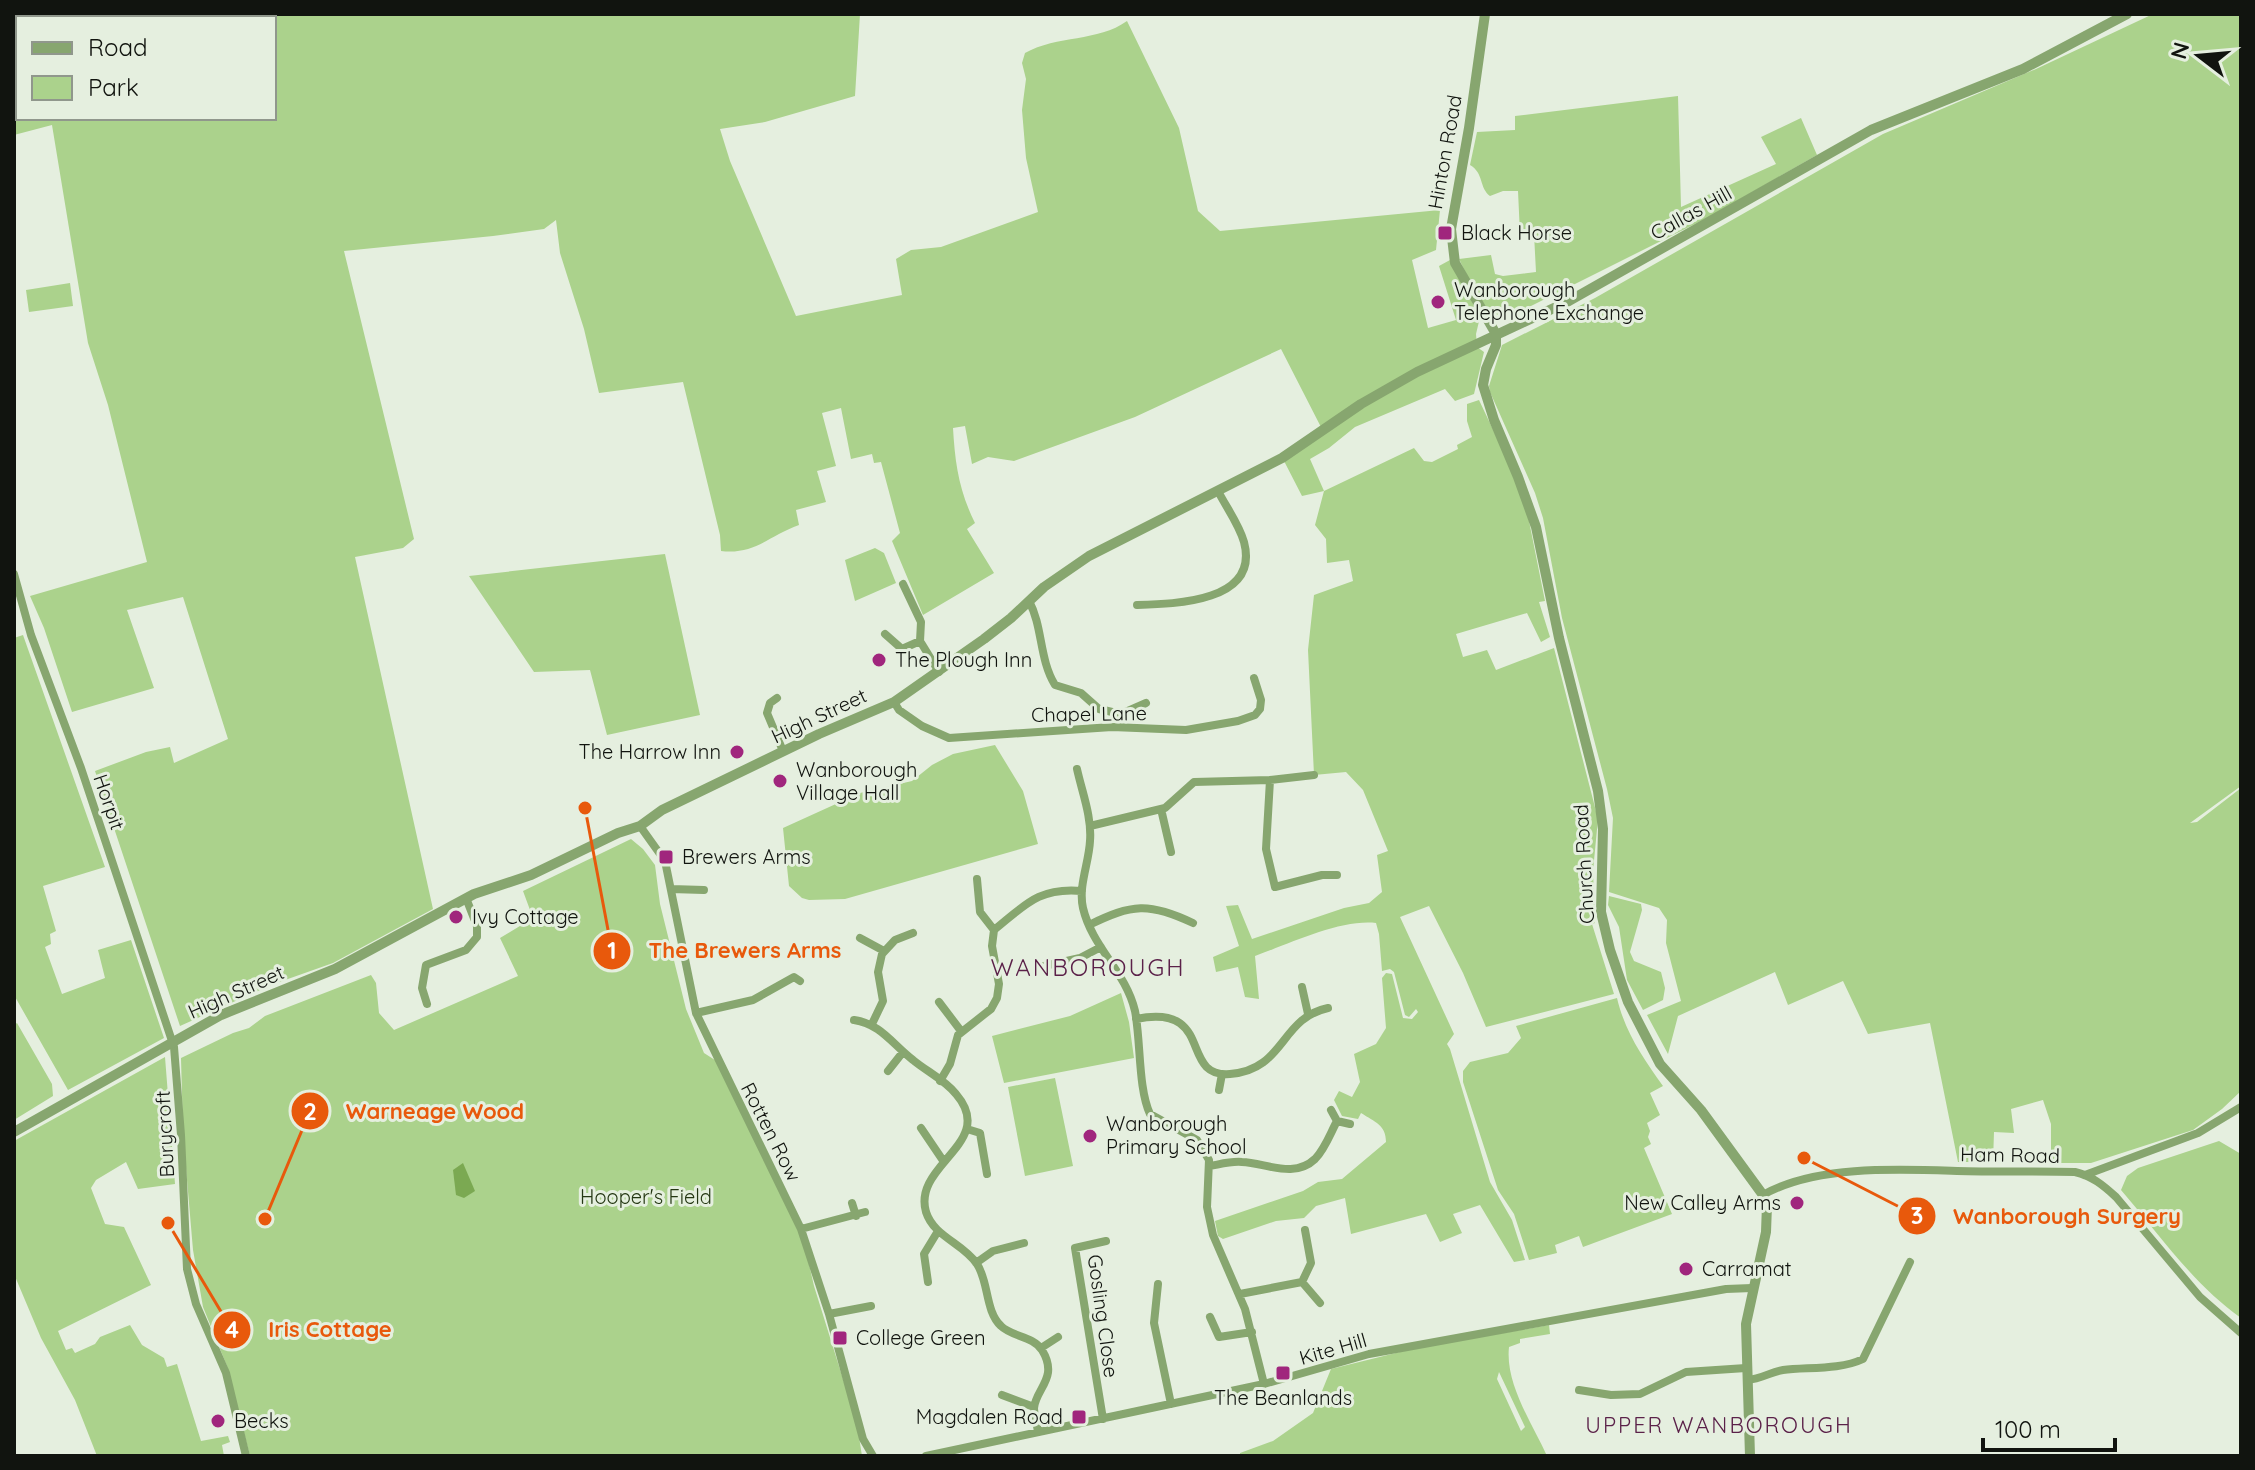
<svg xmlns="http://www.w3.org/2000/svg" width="2255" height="1470" font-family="Quicksand,sans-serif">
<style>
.green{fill:#abd28c;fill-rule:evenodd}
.water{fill:#7ba952}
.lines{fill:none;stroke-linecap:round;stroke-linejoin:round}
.minor{stroke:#87a66f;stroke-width:8}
.tertiary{stroke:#87a66f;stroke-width:10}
.poi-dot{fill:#a0267d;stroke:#e5efdf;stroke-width:3}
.labels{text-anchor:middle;stroke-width:6;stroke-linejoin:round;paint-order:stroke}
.street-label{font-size:20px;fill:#11140f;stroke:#e5efdf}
.poi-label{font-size:20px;fill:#11140f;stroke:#e5efdf;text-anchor:start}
.park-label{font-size:20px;fill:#243713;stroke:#e5efdf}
.neighbourhood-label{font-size:22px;letter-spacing:2px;fill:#5b2149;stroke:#e5efdf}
.quarter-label{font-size:24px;letter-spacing:2px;fill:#5b2149;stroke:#e5efdf}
.leader{fill:none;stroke:#e8590c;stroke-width:3}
.callout-dot{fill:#e8590c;stroke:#e5efdf;stroke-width:3}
.mark-label{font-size:24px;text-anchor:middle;font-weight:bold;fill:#fff}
.callout-label{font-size:22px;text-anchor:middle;font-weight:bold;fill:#e8590c;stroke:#e5efdf;stroke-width:6;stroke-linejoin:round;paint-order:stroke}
</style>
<rect width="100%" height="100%" fill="#e5efdf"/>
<path class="green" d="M14 14H860L855 96 765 122 720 129 730 161 796 316 902 295 896 259 911 250 941 247 1038 212 1026 158 1022 110 1026 79 1022 63 1025 53C1057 35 1098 42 1127 21L1179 128 1198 211 1220 231 1440 210 1436 250 1412 260 1428 328 1456 320 1439 266 1450 260 1480 317 1476 334 1477 347 1484 352 1474 394 1455 401 1445 389 1355 427 1329 448 1310 459 1324 491 1414 448 1424 461 1432 462 1458 449 1457 445 1472 437 1467 421V404L1479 400 1506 457 1528 516 1545 601 1539 602 1550 637 1541 642 1527 613 1456 634 1463 657 1487 650 1496 670 1554 648 1598 819 1593 871 1595 923 1592 924 1614 994 1486 1027 1463 973 1429 906 1400 917 1454 1034 1447 1044 1450 1049 1490 1182 1512 1220 1525 1260 1514 1262 1480 1205 1453 1214 1462 1233 1440 1242 1426 1214 1351 1234 1345 1198 1316 1206 1304 1218 1276 1221 1223 1239 1218 1236 1215 1221 1303 1191 1318 1182 1342 1179 1386 1142C1386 1125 1375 1122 1361 1113L1358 1119 1342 1116 1334 1100 1339 1091 1352 1097 1360 1082 1354 1054 1376 1044 1386 1028 1382 978 1386 973 1392 974 1403 1018 1412 1019 1418 1012 1416 1009 1409 1017 1405 1015 1394 972 1390 969 1382 971 1379 934 1376 923C1340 919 1289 944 1255 956L1259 999 1245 997 1238 967 1216 972 1213 957 1239 946 1226 906 1238 905 1252 939 1344 908 1369 903 1382 892 1377 855 1388 851 1363 790 1346 772 1314 775 1308 650 1314 595 1353 581 1349 560 1327 563 1326 539 1315 525 1324 491 1302 496 1284 461 1324 433 1281 349 1135 417 1014 461 988 457 972 464 965 426 953 428C955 463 959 491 975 523L967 529 994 573 923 615 892 541 900 533 881 462 874 463 872 454 851 459 841 408 822 413 836 466 817 471 826 502 796 510 799 525C770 535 755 555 721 551L720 535 683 382 599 393 584 329 560 253 556 220 544 229 493 236 344 251 414 539 403 548 355 557 433 909 333 963 271 985 180 1026 95 771 146 752 170 747 174 763 228 739 183 597 127 610 154 688 72 712 44 628 30 596 147 562 108 405 88 343 52 125 14 135V91L18 90V118H274V18H18V84H14Z
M2153 14H2241V786L2190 823 2197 822 2241 788V1091L2222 1109 2193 1130 2091 1163H2051V1124L2043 1100 2011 1109 2014 1133 1994 1132 1993 1162H1958L1930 1023 1868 1034 1843 981 1788 1005 1775 972 1678 1016 1668 1054 1647 1015 1681 1001 1666 943 1667 920 1659 908 1609 892 1613 818 1607 789 1562 618 1543 518 1535 493 1490 392 1489 386 1502 345 1595 298 1883 134 2036 69Z
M1678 96 1681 207 1776 164 1761 137 1801 118 1817 155 1707 218 1507 318 1484 310 1459 259 1491 255 1495 274 1503 276 1536 272 1534 234H1520L1518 191H1503L1490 196C1479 188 1484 173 1470 165L1477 132 1515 130V116Z
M70 283 73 306 29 312 26 290Z
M875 548 884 553 896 583 855 601 845 560Z
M665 554 700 715 607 735 590 670 534 672 469 576Z
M23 635 105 867 43 886 56 931 50 934 51 944 45 947 62 994 105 978 98 950 131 940 164 1038 68 1090 14 995V638Z
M995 745 1023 791 1038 844 845 899 809 900 802 898 789 886 783 828 860 793 912 781 932 765 953 754Z
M631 839 643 849 655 865 660 904 686 1009 704 1053 718 1062 801 1229 814 1286 857 1424 862 1456H250L227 1366 203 1307 193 1250 183 1133 181 1058 233 1033 249 1028 265 1016 371 975 376 983 379 1013 394 1030 518 976 500 938 533 918 523 891Z
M1609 896 1641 904 1642 910 1630 952 1634 961 1661 972 1665 988 1663 1000 1643 1010 1627 980 1619 927 1608 905Z
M1121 993 1129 1022 1134 1058 1004 1083 992 1036 1070 1016Z
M1617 998C1625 1032 1643 1058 1663 1086L1650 1093 1660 1115 1647 1123 1650 1131 1648 1137 1651 1144 1644 1148 1672 1214 1583 1247 1579 1236 1555 1245 1557 1253 1529 1260 1514 1214 1498 1190 1463 1082V1071L1470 1062 1508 1053 1521 1038 1516 1026Z
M17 1023 52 1084 53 1096 14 1120V1025Z
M165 1057 175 1184 138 1189 126 1162 96 1180 91 1188 105 1224 124 1227 151 1285 58 1331 66 1350 72 1348 75 1353 95 1344 100 1337 130 1325 142 1345 164 1358 167 1367 177 1364 201 1441 228 1436 230 1442 222 1445 224 1456H97L75 1400 41 1338 14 1274V1141Z
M1055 1078 1073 1166 1025 1176 1008 1087Z
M2219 1141 2241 1154V1318C2194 1285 2158 1233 2121 1190L2127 1176 2138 1168Z
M1549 1325 1550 1334 1520 1339V1343L1509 1347C1505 1384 1532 1423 1547 1456H1240V1453L1273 1441 1313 1413 1331 1369 1412 1349ZM1499 1372 1525 1427 1521 1431 1497 1379Z"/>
<path class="water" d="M463 1163 475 1191 464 1198 456 1195 453 1170Z"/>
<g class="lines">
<path class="minor" d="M14 574 31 635 81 768 174 1047 181 1135 187 1269 196 1304 226 1373 246 1456
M903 584 921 622 920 641 939 672
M1029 601C1043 627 1039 659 1055 685L1081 693 1099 709 1121 714 1146 703
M1137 605C1175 604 1260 602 1244 542 1239 524 1226 507 1218 491
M885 634 902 649 920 641
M777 698 770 703 767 713 783 751
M894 702 899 710 922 726 949 738 1112 727 1186 730 1238 721 1255 715 1260 709 1261 700 1254 678
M1077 769C1082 792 1092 817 1090 841 1089 863 1078 886 1083 908 1092 947 1126 972 1135 1011 1141 1042 1138 1088 1150 1114L1197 1140 1209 1160 1207 1207 1213 1235 1245 1309 1264 1384
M1270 780 1314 775
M1161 809 1171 852
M640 826 665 861 696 1013 801 1229 829 1314 863 1439 873 1456
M1090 826 1165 808 1194 782 1270 780 1266 849 1275 887 1322 875H1337
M671 889 704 890
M1089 925C1132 904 1149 902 1193 923
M994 930C1025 905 1039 887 1082 891
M860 938 884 951
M1044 966 1080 958 1101 947
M1302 987 1308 1014
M939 1002 961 1031
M427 1004 422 988 426 965 466 950 477 937V926L466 898
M696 1013 753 1000 794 977 800 981
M1136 1019C1216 1003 1178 1078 1230 1074 1285 1070 1280 1018 1328 1008
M854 1020C881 1024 892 1044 913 1060 926 1071 945 1080 956 1094 998 1143 912 1164 926 1212 934 1237 963 1243 977 1264 989 1282 985 1311 1001 1326 1012 1337 1033 1336 1042 1350 1059 1378 1036 1388 1034 1408 1034 1415 1037 1424 1038 1432
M872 1024 883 1001 878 972 882 954 895 940 913 933
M888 1071 903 1052
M940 1081 950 1064 958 1035 991 1009 997 998 999 984 992 946 994 930 980 912 977 879
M1219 1090 1222 1074
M1337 1121 1350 1124
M921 1128 944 1162
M967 1129 980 1133 987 1174
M1210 1166C1221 1164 1231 1161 1242 1162 1266 1163 1294 1179 1315 1159 1325 1149 1330 1134 1337 1121L1331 1110
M2085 1175 2198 1133 2241 1107
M1763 1195C1815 1165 1899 1169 1957 1171 1996 1172 2036 1171 2075 1172 2092 1176 2103 1185 2116 1197L2200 1297 2241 1333
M852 1203 856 1216
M801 1229 865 1212
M976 1263 993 1251 1024 1243
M928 1282 924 1254 938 1231
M1302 1282 1320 1303
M1158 1284 1154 1323 1171 1404
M1240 1294 1302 1282 1311 1263 1305 1230
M829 1314 871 1306
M1210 1317 1219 1337 1252 1332
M1041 1348 1058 1337
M1747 1380C1762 1379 1770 1372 1783 1370 1808 1367 1840 1370 1863 1359L1910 1262
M1579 1390 1611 1395 1640 1394 1686 1372 1746 1368
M1002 1395 1034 1407
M1103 1419 1075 1248 1106 1241
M926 1456 1264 1384 1369 1354 1726 1289 1752 1288"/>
<path class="tertiary" d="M1485 14 1469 128 1451 229 1455 263 1496 334V345L1486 369 1483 385 1494 420 1518 477 1536 527 1559 638 1598 791 1603 829 1601 912 1610 950 1628 1002 1660 1064 1701 1110 1763 1195 1767 1205 1766 1232 1746 1324 1750 1456
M14 1132 221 1015 335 969 474 894 531 875 618 833 640 826 662 810 819 734 894 702 984 639 1011 618 1044 587 1089 556 1282 458 1361 404 1417 372 1569 301 1871 130 2023 69 2127 14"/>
</g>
<g class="poi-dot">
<rect x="1437" y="225" width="16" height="16" rx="4"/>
<circle cx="1438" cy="302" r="8"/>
<circle cx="879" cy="660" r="8"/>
<circle cx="737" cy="752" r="8"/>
<circle cx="780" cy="781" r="8"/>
<rect x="658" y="849" width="16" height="16" rx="4"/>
<circle cx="456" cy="917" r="8"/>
<circle cx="1090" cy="1136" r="8"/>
<circle cx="1797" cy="1203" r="8"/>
<circle cx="1686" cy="1269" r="8"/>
<rect x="832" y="1330" width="16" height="16" rx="4"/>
<rect x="1275" y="1365" width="16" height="16" rx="4"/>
<rect x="1071" y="1409" width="16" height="16" rx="4"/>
<circle cx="218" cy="1421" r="8"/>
</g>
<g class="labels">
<g class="street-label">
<text transform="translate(1445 152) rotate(-80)" y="7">Hinton Road</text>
<text transform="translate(1691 213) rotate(-29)" y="7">Callas Hill</text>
<text transform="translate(1089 714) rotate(-1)" y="7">Chapel Lane</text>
<text transform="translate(819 716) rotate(-25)" y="7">High Street</text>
<text transform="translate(109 802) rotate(71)" y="7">Horpit</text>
<text transform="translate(1584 864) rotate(-93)" y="7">Church Road</text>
<text transform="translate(236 992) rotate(-24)" y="7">High Street</text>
<text transform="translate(771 1132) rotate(63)" y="7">Rotten Row</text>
<text transform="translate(165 1134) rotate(-93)" y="7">Burycroft</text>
<text transform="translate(2010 1155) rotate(1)" y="7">Ham Road</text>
<text transform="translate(1103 1316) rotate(82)" y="7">Gosling Close</text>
<text transform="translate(1333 1349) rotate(-16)" y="7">Kite Hill</text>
</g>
<g class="poi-label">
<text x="1461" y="240">Black Horse</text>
<text x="1454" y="297">Wanborough<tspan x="1454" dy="23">Telephone Exchange</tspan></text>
<text x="895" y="667">The Plough Inn</text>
<text x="721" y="759" text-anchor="end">The Harrow Inn</text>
<text x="796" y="777">Wanborough<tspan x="796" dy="23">Village Hall</tspan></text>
<text x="682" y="864">Brewers Arms</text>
<text x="472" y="924">Ivy Cottage</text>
<text x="1106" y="1131">Wanborough<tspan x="1106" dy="23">Primary School</tspan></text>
<text x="1781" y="1210" text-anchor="end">New Calley Arms</text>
<text x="1702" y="1276">Carramat</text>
<text x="856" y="1345">College Green</text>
<text x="1283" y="1405" text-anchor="middle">The Beanlands</text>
<text x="1063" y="1424" text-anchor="end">Magdalen Road</text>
<text x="234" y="1428">Becks</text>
</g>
<g class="park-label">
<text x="646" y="1204">Hooper's Field</text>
</g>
<g class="neighbourhood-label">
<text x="1719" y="1433">UPPER WANBOROUGH</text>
</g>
<g class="quarter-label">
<text x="1088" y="976">WANBOROUGH</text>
</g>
</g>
<path class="leader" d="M585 808L612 951M265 1219L310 1111M1804 1158L1917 1216M168 1223L232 1330"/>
<g class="callout-dot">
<circle cx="585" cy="808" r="8"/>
<circle cx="265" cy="1219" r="8"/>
<circle cx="1804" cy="1158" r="8"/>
<circle cx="168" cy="1223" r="8"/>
<circle cx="612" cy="951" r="20"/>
<circle cx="310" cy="1111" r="20"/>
<circle cx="1917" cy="1216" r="20"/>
<circle cx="232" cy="1330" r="20"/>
</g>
<g class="mark-label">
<text x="612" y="959">1</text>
<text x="310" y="1120">2</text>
<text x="1917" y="1224">3</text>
<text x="232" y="1338">4</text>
</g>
<g class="callout-label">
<text x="745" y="958">The Brewers Arms</text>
<text x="435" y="1119">Warneage Wood</text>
<text x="2067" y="1224">Wanborough Surgery</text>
<text x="330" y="1337">Iris Cottage</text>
</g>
<rect width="2255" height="1470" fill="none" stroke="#11140f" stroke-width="32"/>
<rect x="16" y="16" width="260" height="104" fill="#e5efdf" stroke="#90978c" stroke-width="2"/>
<rect x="32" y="42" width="40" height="12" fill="#87a66f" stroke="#90978c" stroke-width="2"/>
<text x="88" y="56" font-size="24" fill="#11140f">Road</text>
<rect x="32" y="76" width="40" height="24" fill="#abd28c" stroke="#90978c" stroke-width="2"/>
<text x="88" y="96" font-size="24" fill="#11140f">Park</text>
<g transform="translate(2199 56) rotate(286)" stroke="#e5efdf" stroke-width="6" paint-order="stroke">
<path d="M0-6L14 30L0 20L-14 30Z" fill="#11140f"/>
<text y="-12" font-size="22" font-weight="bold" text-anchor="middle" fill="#11140f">N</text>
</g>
<path d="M1983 1438v12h132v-12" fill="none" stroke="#11140f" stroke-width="4"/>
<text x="1995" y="1438" font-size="24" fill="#11140f" stroke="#e5efdf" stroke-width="6" paint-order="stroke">100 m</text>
</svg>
